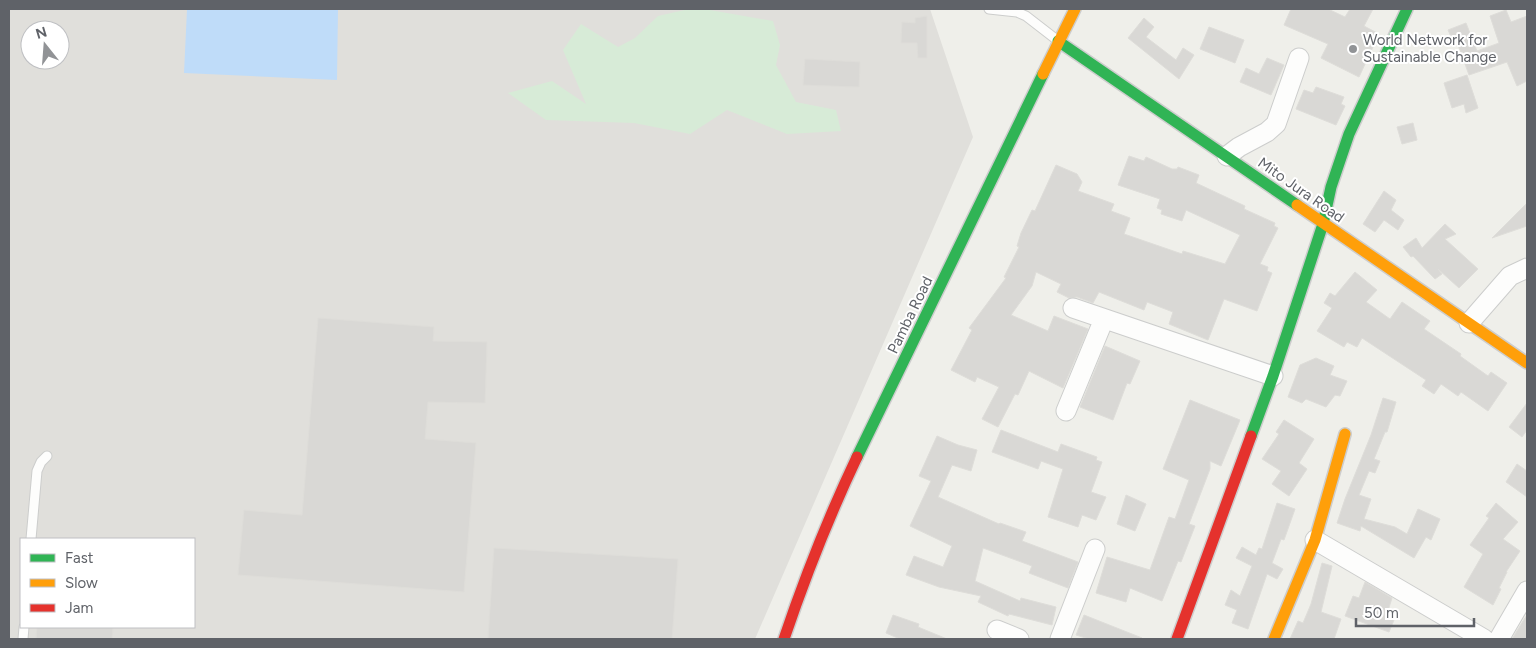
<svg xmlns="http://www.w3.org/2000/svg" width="1536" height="648" font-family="Figtree,sans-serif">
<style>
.industrial{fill:#e0dfdb;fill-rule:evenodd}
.green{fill:#d7ebd7}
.water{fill:#bfdcf9}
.building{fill:#d9d8d5;stroke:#deddd9}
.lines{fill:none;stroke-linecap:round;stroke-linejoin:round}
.lane-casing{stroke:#cccdcc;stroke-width:11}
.street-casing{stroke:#cccdcc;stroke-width:21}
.fast-casing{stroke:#cdcdcd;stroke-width:14}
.slow-casing{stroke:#cdcdcd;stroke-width:14}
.jam-casing{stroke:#cdcdcd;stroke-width:14}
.lane{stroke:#fdfdfc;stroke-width:9}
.street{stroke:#fdfdfc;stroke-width:19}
.fast{stroke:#30b455;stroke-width:11}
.slow{stroke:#ff9f0a;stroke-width:11}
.jam{stroke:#e5322d;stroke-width:11}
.poi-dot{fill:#919396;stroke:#fff;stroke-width:2}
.labels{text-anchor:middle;stroke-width:4;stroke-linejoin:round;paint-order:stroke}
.poi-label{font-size:15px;fill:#5f6268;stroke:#fff;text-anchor:start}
.street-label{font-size:15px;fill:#5f6268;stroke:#fff}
</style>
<rect width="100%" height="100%" fill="#efefea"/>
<path class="industrial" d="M9 9H930L973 137 755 639H9ZM30 30H60V60H30ZM21 539H194V627H21Z"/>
<path class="green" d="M689 9H704L773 21 780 45 776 65 796 102 836 110 841 131 787 134 727 110 690 134 634 123 546 120 508 93 552 81 586 104 563 50 581 24 618 47 635 38 658 16Z"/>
<path class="water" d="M187 9H338L337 80 184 73Z"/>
<path class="building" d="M1291 9H1328L1345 17 1350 9H1373L1364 26 1379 34 1359 77 1321 58 1328 44 1284 25Z
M1506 10 1511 22 1527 16V81L1517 86 1507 62 1469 75 1457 42 1454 43 1448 30 1466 23 1477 51 1499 43 1490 16Z
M927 16V58H918L917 43H901L902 22 915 23V18Z
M1144 18 1154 27 1146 37 1176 60 1183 48 1194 55 1179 79 1128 38Z
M1209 27 1244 40 1235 63 1200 49Z
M1267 58 1284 65 1271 95 1240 82 1246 68 1259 74Z
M805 59 860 62 859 87 803 85Z
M1467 75 1478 108 1466 113 1464 104 1452 108 1444 83Z
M1316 87 1344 97 1341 104 1345 106 1336 125 1296 109 1304 90 1313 93Z
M1413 123 1417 140 1402 144 1397 127Z
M1129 156 1144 161 1146 157 1172 169H1177L1178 167 1199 175 1196 183 1245 206 1244 209 1275 223 1274 226 1278 228 1260 264 1268 267 1267 271 1272 273 1257 311 1224 299 1208 340 1169 324 1173 312 1147 302 1144 310 1099 292 1093 303 1077 297 1069 298 1057 292 1061 284 1036 272 1032 286 1011 315 1048 331 1054 316 1088 329 1063 388 1029 371 1018 395 1015 394 998 427 982 419 999 387 977 377 975 382 951 370 972 330 969 328 1006 278 1004 277 1019 247 1017 246 1021 233 1032 210 1035 211 1056 165 1077 174 1082 182 1078 191 1114 204 1111 211 1130 218 1124 234 1182 254 1183 251 1225 264 1240 235 1186 210 1182 221 1161 214 1162 210 1157 208 1160 199 1118 185Z
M1384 191 1396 200 1391 210 1404 220 1398 230 1384 220 1375 232 1363 224Z
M1527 203V226L1492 238Z
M1445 224 1456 234 1445 239 1478 269 1459 288 1438 269 1442 274 1435 279 1413 256 1411 257 1403 247 1416 238 1422 248Z
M1355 272 1377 290 1366 302 1390 319 1402 302 1430 321 1424 329 1461 354 1460 356 1488 376 1491 372 1507 383 1488 411 1461 392 1458 396 1441 384 1434 394 1422 386 1426 380 1362 338 1357 347 1347 342 1344 347 1317 331 1332 308 1324 303 1330 293 1335 296Z
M318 318 434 327 433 341 487 342 485 403 428 402 425 439 476 443 464 592 238 575 244 510 302 515Z
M1105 346 1140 361 1130 384 1127 383 1113 420 1080 407Z
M1316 358 1334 366 1330 375 1347 381 1340 396 1335 395 1326 407 1306 399 1302 403 1288 397 1300 365Z
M1383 398 1396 402 1387 432H1385L1374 459 1380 461 1375 473 1369 471 1359 495 1371 499 1364 519 1395 527 1407 534 1418 509 1440 519 1431 540 1426 537 1414 558 1361 526 1360 531 1337 523 1345 499 1371 435Z
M1190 400 1240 420 1221 466 1210 461V469L1189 524 1195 526 1181 562 1178 561 1162 601 1130 588 1126 602 1096 593 1107 557 1150 570 1169 517 1175 519 1189 480 1163 469Z
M1527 403V430L1522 437 1509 427Z
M1284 420 1314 439 1299 463 1307 469 1289 496 1272 484 1281 471 1262 459 1279 434 1276 432Z
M1001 430 1058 452 1061 444 1097 457 1096 460 1102 462 1091 492 1106 497 1096 520 1082 515 1078 527 1048 517 1063 469 1041 461 1038 469 992 452Z
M937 436 958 445 977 450 971 471 952 465 938 497 999 524 1000 523 1026 532 1022 541 1078 562 1068 588 1029 573 1032 566 983 548 975 581 1020 601 1021 598 1056 607 1052 625 1009 614 1008 616 978 602 981 596 939 587 906 575 914 556 943 567 952 546 910 526 931 481 919 476Z
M1517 464 1527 471V497L1506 482Z
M1126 495 1146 504 1135 531 1117 524Z
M1277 503 1295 509 1284 540 1281 539 1272 563 1283 569 1277 579 1267 574 1248 629 1232 623 1237 610 1225 605 1231 590 1240 596 1252 566 1236 558 1242 547 1256 555 1259 548 1262 549Z
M1496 503 1518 522 1503 539 1520 551 1506 572H1507L1499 588 1501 589 1493 605 1464 587 1483 554 1470 545 1489 518 1486 516Z
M494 548 678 559 672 639H488Z
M1322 563 1332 566 1321 612 1341 619 1334 639H1290L1298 621 1303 623 1311 604Z
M1365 582 1392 598 1386 617 1394 620 1389 632 1345 616 1353 596 1359 598Z
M893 615 919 624 918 627 947 639H900L886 633Z
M1084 615 1142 638V639H1089L1076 635Z
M1527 615V639H1512L1523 621Z
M37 627H113L112 639H36Z"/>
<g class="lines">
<defs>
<path id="lane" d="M989 9 1017 12 1026 16 1057 40
M31 539 37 471 41 462 47 456
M23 639 24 627"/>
<path id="street" d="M1227 156 1239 147 1267 132 1276 124 1299 58
M1073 308 1273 376
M1469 323 1510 276 1527 268
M1066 411 1104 319
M1315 540 1484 639
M997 630 1019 639
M1060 639 1095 549
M1499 639 1527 591"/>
<path id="fast" d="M1058 41 1297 205
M1251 436 1273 376 1323 224 1331 187 1349 134 1407 9
M857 457 1043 74"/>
<path id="slow" d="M1043 74 1075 9
M1297 205 1527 363
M1274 639 1315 540 1345 434"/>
<path id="jam" d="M784 639C805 577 829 516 857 457
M1177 639 1251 436"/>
</defs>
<use href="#lane" class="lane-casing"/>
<use href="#street" class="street-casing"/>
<use href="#fast" class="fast-casing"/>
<use href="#slow" class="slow-casing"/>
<use href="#jam" class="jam-casing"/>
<use href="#lane" class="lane"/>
<use href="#street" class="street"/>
<use href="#fast" class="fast"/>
<use href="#slow" class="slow"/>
<use href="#jam" class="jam"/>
</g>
<circle class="poi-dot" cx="1353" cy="49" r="5"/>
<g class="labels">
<g class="poi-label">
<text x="1363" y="45">World Network for<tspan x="1363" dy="17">Sustainable Change</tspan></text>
</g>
<g class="street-label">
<text transform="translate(1301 190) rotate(35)" y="5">Mito Jura Road</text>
<text transform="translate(910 315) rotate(-64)" y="5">Pamba Road</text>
</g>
</g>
<rect width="1536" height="648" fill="none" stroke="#5f6268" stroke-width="20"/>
<rect x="20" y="538" width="175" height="90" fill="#ffffff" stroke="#bfc0c3"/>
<rect x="30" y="554" width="25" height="8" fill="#30b455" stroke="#bfc0c3"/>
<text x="65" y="563" font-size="15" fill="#5f6268">Fast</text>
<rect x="30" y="579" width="25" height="8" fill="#ff9f0a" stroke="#bfc0c3"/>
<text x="65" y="588" font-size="15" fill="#5f6268">Slow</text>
<rect x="30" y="604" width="25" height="8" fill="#e5322d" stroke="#bfc0c3"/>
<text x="65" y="613" font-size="15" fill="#5f6268">Jam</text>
<g transform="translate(45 45) rotate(343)"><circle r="24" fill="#ffffff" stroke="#bfc0c3"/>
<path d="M0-4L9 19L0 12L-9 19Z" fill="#919396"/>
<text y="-8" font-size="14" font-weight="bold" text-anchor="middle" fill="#5f6268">N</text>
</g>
<path d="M1356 618v8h118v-8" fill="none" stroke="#5f6268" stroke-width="2.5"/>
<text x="1364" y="618" font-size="15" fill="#5f6268" stroke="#ffffff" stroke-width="4" paint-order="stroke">50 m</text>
</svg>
